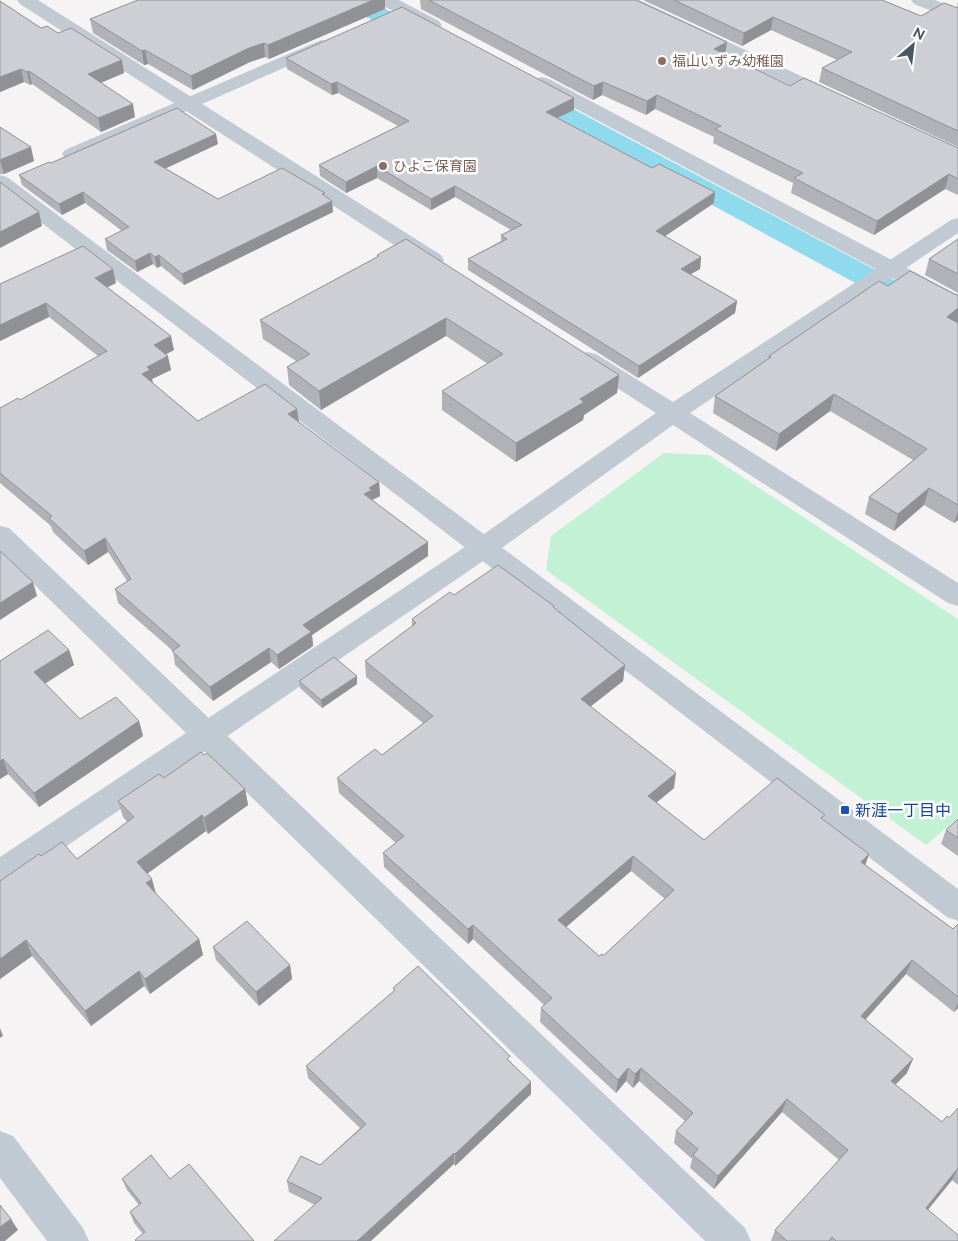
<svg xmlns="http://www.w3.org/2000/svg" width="958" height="1241" font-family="Raleway,'Noto Sans JP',sans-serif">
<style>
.green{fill:#c3f1d5}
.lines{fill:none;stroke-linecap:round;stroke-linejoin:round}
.canal{fill:#90daee;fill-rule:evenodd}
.minor{fill:#c1cad2;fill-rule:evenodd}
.tertiary{fill:#c1cad2;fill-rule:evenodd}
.wall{fill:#b0b2b7;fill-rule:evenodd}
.shaded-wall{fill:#909195}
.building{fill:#cdcfd5;stroke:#909195;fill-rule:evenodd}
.education-dot{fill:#8d6e63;stroke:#fff;stroke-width:2}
.transit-dot{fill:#1a4fb4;stroke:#fff;stroke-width:2}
.labels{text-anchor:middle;stroke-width:5;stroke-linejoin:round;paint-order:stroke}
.far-education-label{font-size:14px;fill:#785e54;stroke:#fff;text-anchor:start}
.transit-label{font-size:16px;fill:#164399;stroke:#fff;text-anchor:start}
</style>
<rect width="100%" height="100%" fill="#f5f3f3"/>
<path class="green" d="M664 453 709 455 958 619V818L926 845 546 570 551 536Z"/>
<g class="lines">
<path class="canal" d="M340 0H369L433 34 437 39 433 44 425 46 417 44 344 5Z
M521 83 530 86 958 314V335L947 333 512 96 508 91 512 86Z"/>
<path class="minor" d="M377 0H399L439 21 442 25 439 29 433 30 427 29 380 4Z
M616 0H639L839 94 842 98 839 102 832 104 825 102 619 4Z
M911 0H935L958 10V21L914 4Z
M321 40 327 41 330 45 327 49 79 158 72 160 65 158 62 154 65 150Z
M542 77 549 79 958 295V311L950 309 535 87 533 83 535 79Z
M0 175 7 177 958 889V921L947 917 0 191Z
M0 526 9 528 745 1228 751 1241H705L0 551Z
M0 1131 13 1136 83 1228 89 1241H47L0 1178Z"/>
<path class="tertiary" d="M17 0H38L441 255 444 260 441 265 433 267 425 265 20 4Z
M958 218V233L690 413 958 583V606L948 603 673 425 492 555 11 884 0 887V857L474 541 656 413 580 364 576 359 580 354 588 352 596 354 673 402 951 220Z"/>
</g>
<path class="wall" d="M420 0H636L727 42 725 55 790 86 958 148V195L945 189 874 235 791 193 793 183 713 143 714 137 655 109 646 115 602 95 593 100 421 9Z
M643 0H882L921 16 957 7 958 2V147L819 82 822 68 837 60 771 30 742 46Z
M0 1 41 28 58 33 122 60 124 73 101 83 135 117 101 132 32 84 30 85 24 82 0 92Z
M385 9 269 59 265 57 250 62 193 90 148 64 144 65 93 33 90 19Z
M286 58 574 110 557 118 714 203 665 236 701 257 700 269 690 274 737 301 735 313 638 378 468 270V259L501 241V235L511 230 455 197 431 210 377 178 346 193 320 176 319 165 398 126 338 93 332 95 287 69Z
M0 127 34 161 4 174H0Z
M218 144 165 168 218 199 325 196 332 201 333 212 184 285 161 266 157 268 153 264 137 272 107 250 105 239 122 231 85 203 62 215 22 185 19 175 51 163Z
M958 239V293L925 275 929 259Z
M377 255 619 375 617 393 584 415 583 420 516 462 442 410V391L488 364 446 336 321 410 289 385 287 367 296 361 263 339 260 320 377 257Z
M116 283 107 287 174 350 166 354 171 370 152 379 153 383 198 421 297 409 299 423 379 482 380 496 372 500 428 542V556L312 635 313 646 279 669 271 662 213 701 175 665 173 651 118 603 115 589 127 581 108 552 88 565 53 532 51 526 0 483V408L20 400 98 356 49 317 0 341V284Z
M888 286 954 294 957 323H958V520L954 523 924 505 894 531 865 514 869 497 913 460 830 411 776 451 713 413 715 396 769 359V356Z
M454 595 554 608 625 665 623 681 590 706 674 788 656 803 704 840 823 820 869 854 865 866 953 929 958 924V1008L954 1012 906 974 865 1020 907 1073 895 1085 942 1122 949 1118 958 1108V1185L952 1180 927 1210 958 1241H771L775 1230 839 1160 782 1112 714 1189 690 1168 692 1159 674 1143 676 1131 685 1121 639 1081 633 1088 626 1081 616 1093 540 1022 541 1008 544 1005 473 939 468 944 384 867 383 853 396 843 339 793 337 778 382 755 423 723 366 677 365 661 412 627V619ZM631 871 665 899 603 956H599L566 927Z
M69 650 74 665 45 684 80 719 139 721 143 736 39 807 8 774 0 779V661Z
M299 681 357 684 322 708 300 688Z
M164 778 245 789 248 805 208 834 206 831 147 874 156 894 199 939 203 955 150 994 144 986 91 1026 32 956 0 979V881L41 856 77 859 127 822 123 817 118 801Z
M958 819V856L941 844 946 830Z
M213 947 290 965 292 979 259 1006 216 960Z
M393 988 510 1061 531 1094 455 1166 454 1164 315 1205 289 1192 287 1181 320 1165 360 1128 308 1078 306 1066 394 991Z
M122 1179H170L254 1241 143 1234 134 1223 130 1212 139 1205 127 1190Z"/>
<path class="shaded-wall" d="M373 0H385V9L269 59 268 45Z
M773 17 771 30 742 46 744 33Z
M727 42 725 56 714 49Z
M264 43 265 57 250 62 193 90 191 76 249 48Z
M145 50 148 64 144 65 142 51Z
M122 60 124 73 90 87 88 74Z
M21 69 24 82 0 92V77Z
M29 71 32 84 30 85 27 72Z
M337 82 338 93 332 95 331 84Z
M603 82 602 95 593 100 594 86Z
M657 95 655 109 646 115 647 101Z
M574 98V110L546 123V112Z
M133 104 135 117 101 132 98 118Z
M216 134 218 144 156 173 154 162Z
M31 147 34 161 4 174 0 160Z
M377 166V178L346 193V182Z
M949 174 945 189 874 235 877 221Z
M455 186V197L431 210V199Z
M83 192 85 203 62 215 59 204Z
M715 192 714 203 655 243 656 231Z
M332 201 333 212 184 285 182 274Z
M39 212 42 226 0 248V232Z
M150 253 153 264 137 272 135 261Z
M159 255 161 266 157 268 155 257Z
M701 257 700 269 679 281 681 269Z
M113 269 116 283 98 292 95 278Z
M737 301 735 313 638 378 639 366Z
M46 303 49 317 0 341V325Z
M958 308V322L942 334 947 317Z
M446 318V336L321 410 319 391Z
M171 336 174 350 157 359 154 345Z
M168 356 171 370 152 379 153 384 142 374 147 367Z
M619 375 617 393 584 415 583 420 516 462V443L580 399Z
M834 394 830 411 776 451 779 434Z
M297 409 299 423 288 414Z
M379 482 380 496 372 500 364 494 369 488Z
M929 488 924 505 894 531 898 514Z
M958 511V520L954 523Z
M105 538 108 552 88 565 84 551Z
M428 542V556L312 635 313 646 279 669 277 655 303 625Z
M33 582 37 596 0 620V603Z
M269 648 271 662 213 701 210 687Z
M69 650 74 665 39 687 34 672Z
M625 665 623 681 580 715 581 699Z
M357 676V684L322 708 321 700Z
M139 721 143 736 39 807 34 793Z
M3 759 8 774 0 779V761Z
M676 773 674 788 646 811 648 796Z
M245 789 248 805 208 834 204 818Z
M202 815 206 831 141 878 137 862Z
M869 854 864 868 861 862Z
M633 856 631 871 557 935 558 920Z
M152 879 156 894 146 883Z
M473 925V939L468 944V929Z
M199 939 203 955 150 994 145 979Z
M26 940 32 956 0 979V959Z
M912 960 906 974 856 1030 861 1016Z
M290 965 292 979 259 1006 256 992Z
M139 971 144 986 91 1026 85 1011Z
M958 1003V1008L954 1012Z
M0 1028 3 1036 0 1038Z
M913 1059 907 1073 885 1095 891 1081Z
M628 1068 626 1081 616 1093 618 1080Z
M641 1068 639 1081 633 1088 635 1074Z
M531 1082V1094L455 1166V1154Z
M787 1099 782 1112 714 1189 718 1176Z
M454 1153V1164L371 1241H357Z
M958 1168 952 1180 919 1221 926 1208Z
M11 1219 18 1230 5 1241H0V1227Z"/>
<path class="building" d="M138 0H373L268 45 264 43 249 48 191 76 145 50 142 51 90 19Z
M429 0H636L727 42 714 49 790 86 804 78 958 148V179L949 174 877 221 794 178 803 173 715 129 721 126 657 95 647 101 603 82 594 86Z
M674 0H882L921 16 944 3 958 8V131L822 68 852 52 773 17 744 33Z
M0 1 41 28 47 26 58 33 71 28 122 60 88 74 133 104 98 118 29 71 27 72 21 69 0 77Z
M402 7 574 98 546 112 652 168 659 164 715 192 656 231 701 257 681 269 737 301 639 366 468 259 507 239 501 235 522 225 455 186 431 199 377 166 346 182 319 165 409 121 337 82 331 84 286 58Z
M177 108 216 134 154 162 218 199 282 168 325 193 322 194 332 201 182 274 159 255 155 257 150 253 135 261 105 239 129 227 83 192 59 204 19 175 49 162 51 163Z
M0 127 31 147 0 160Z
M0 182 39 212 0 232Z
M406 239 619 375 580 399 584 402 516 443 442 391 503 354 446 318 319 391 287 367 310 354 260 320 379 256 377 255Z
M958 239V274L929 259Z
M83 246 113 269 95 278 171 336 154 345 168 356 147 367 150 370 142 374 198 421 265 384 297 409 288 414 379 482 369 488 372 490 364 494 428 542 303 625 311 632 277 655 269 648 210 687 172 651 180 646 115 589 131 579 105 538 84 551 49 518 52 516 0 473V408L18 398 20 400 107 351 46 303 0 325V284Z
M910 271 954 294 958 295V308L947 317 958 323V505L929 488 898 514 869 497 927 449 834 394 779 434 715 396 771 357 769 356 879 281 888 286Z
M0 551 33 582 0 603Z
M498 565 554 606 553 607 625 665 581 699 676 773 648 796 704 840 777 778 825 815 821 818 869 854 861 862 953 929 958 924V997L912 960 861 1016 913 1059 891 1081 942 1122 947 1116 949 1118 958 1108V1168L926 1208 958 1235V1241H836L832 1237 829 1241H787L775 1230 848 1150 787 1099 718 1176 693 1155 698 1149 676 1131 693 1113 641 1068 635 1074 628 1068 618 1080 541 1008 552 998 473 925 468 929 383 853 404 836 337 778 375 749 382 755 433 716 365 661 416 623 412 619 450 592 454 595ZM633 856 674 890 603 956 602 954 599 956 558 920Z
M48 630 69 650 34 672 80 719 116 697 139 721 34 793 3 759 0 761V661Z
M334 657 357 676 321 700 299 681Z
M201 752 204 755 207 753 245 789 204 818 202 815 137 862 152 879 146 883 199 939 145 979 139 971 85 1011 26 940 0 959V881L39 854 41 856 62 842 77 859 134 817 118 801 159 774 164 778Z
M958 819V838L946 830Z
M247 921 290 965 256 992 213 947Z
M418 966 510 1056 507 1059 531 1082 455 1154 454 1153 357 1241H274L322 1198 287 1181 301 1156 320 1165 366 1124 306 1066 395 990 393 988Z
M151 1155 170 1179 189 1164 254 1241H136L135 1240 145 1232 130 1212 141 1203 122 1179Z
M0 1205 11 1219 0 1227Z"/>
<g class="education-dot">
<circle cx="662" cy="61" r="5"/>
<circle cx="383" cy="166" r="5"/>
</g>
<rect class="transit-dot" x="840" y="805" width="10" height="10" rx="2.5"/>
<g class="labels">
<g class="far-education-label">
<text x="672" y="66">福山いずみ幼稚園</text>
<text x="393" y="171">ひよこ保育園</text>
</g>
<g class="transit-label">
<text x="855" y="816">新涯一丁目中</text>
</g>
</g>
<g transform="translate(913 45) rotate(28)" stroke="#ffffff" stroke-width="4" paint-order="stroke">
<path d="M0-4L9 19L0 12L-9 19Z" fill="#4a5661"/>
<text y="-8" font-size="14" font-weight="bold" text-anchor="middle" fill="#4a5661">N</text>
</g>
</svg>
